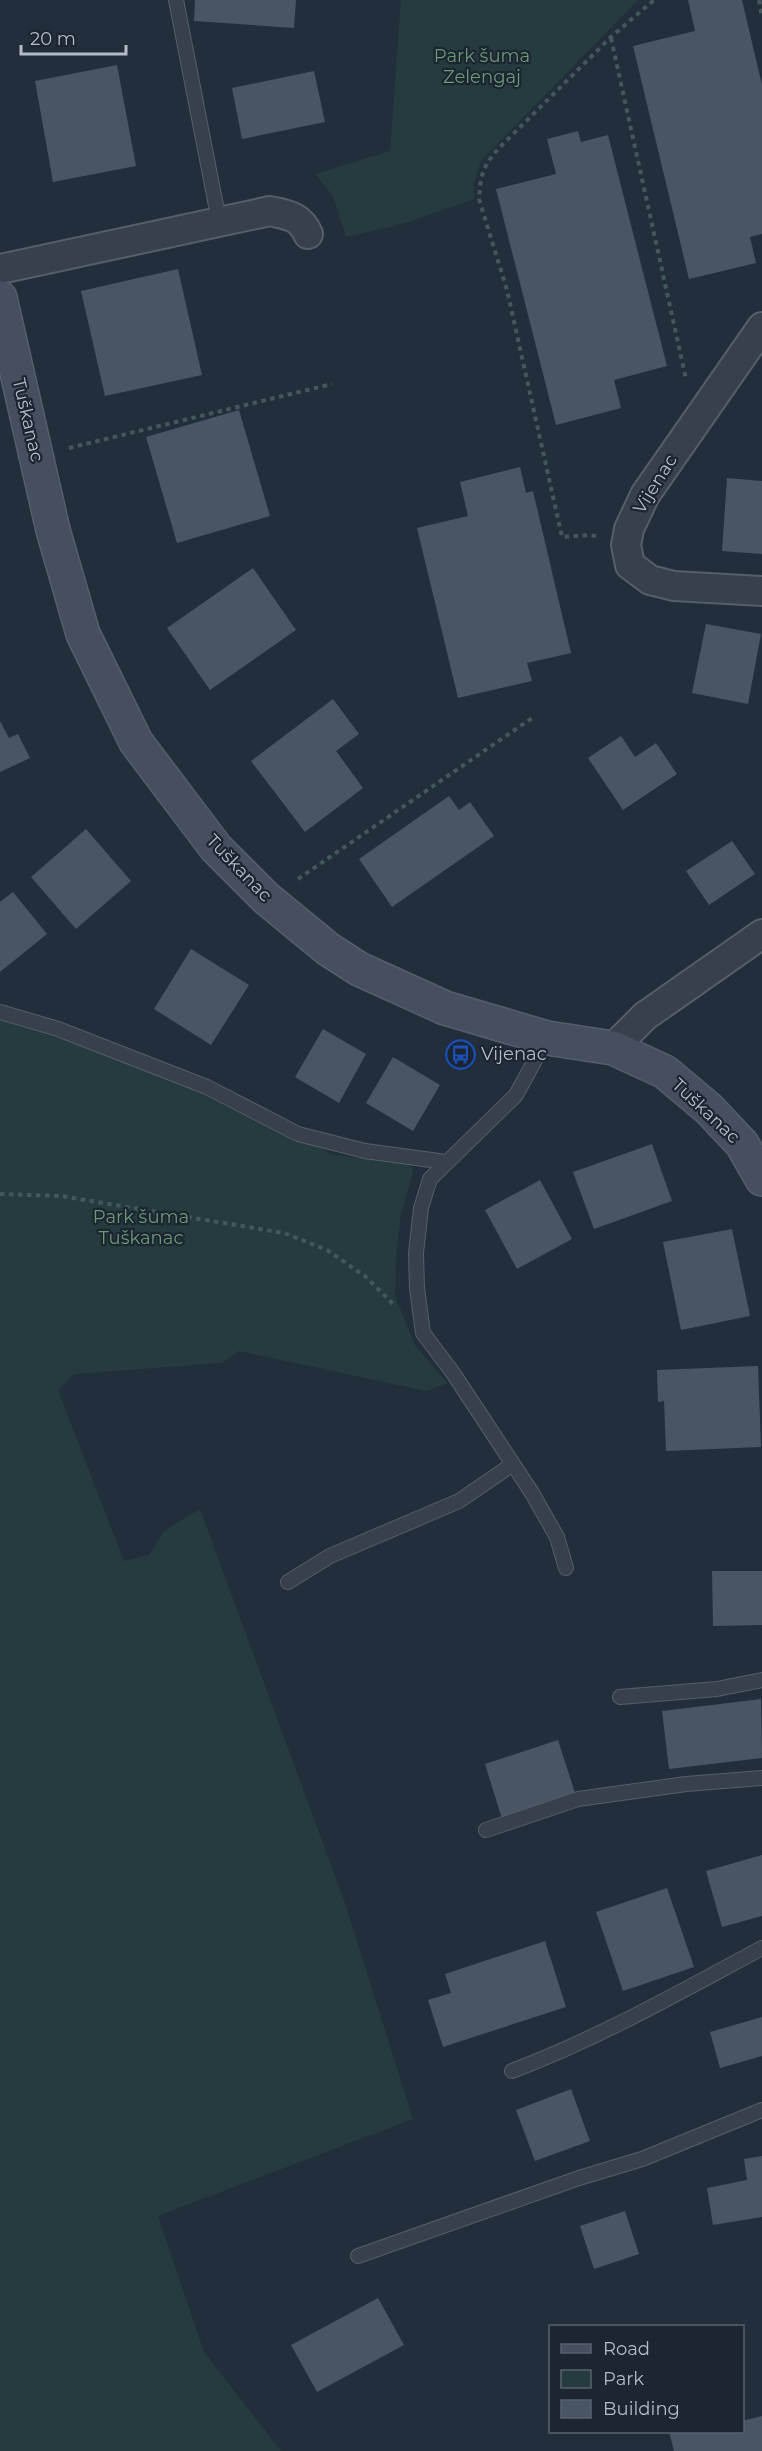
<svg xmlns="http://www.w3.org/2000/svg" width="762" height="2451" font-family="Montserrat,sans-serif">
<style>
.green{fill:#253b3d}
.building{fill:#495565}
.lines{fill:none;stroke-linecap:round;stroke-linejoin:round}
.lane-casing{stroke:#555e6a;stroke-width:16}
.street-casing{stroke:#555e6a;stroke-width:32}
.secondary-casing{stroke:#555e6a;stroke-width:36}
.path{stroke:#43585a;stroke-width:4;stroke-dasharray:4.5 4.5;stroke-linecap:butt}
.lane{stroke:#37404c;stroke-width:14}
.street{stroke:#37404c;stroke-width:28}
.secondary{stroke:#454f5f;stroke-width:33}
.labels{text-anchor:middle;stroke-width:4.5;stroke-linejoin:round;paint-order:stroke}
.park-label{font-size:18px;fill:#6a9974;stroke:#1c2531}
.street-label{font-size:18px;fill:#b3bbc8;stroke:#1c2531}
.poi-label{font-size:18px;fill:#b3bbc8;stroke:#1c2531;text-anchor:start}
</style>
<rect width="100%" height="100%" fill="#232e3c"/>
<path class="green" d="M401 0H638L481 161 474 184V199L403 224 346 237 333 196 315 174 390 151Z
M0 1020 82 1046 250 1112 334 1155 411 1164 413 1173 401 1214 396 1256 395 1296 416 1347 448 1383 426 1391 239 1351 222 1363 74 1374 58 1390 124 1561 149 1555 164 1531 200 1509 345 1903 413 2119 158 2216 204 2352 281 2451H0Z"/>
<path class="building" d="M195 0H296L294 28 194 21Z
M688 0H742L762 85V234L750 237 756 263 689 279 633 46 695 31Z
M117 65 136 166 53 182 35 81Z
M314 71 325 122 242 139 232 88Z
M578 131 581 142 608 135 667 366 614 380 621 408 556 425 496 189 556 174 547 139Z
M178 269 202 375 105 396 81 291Z
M239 410 270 516 177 543 146 437Z
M520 467 526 493 533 491 571 653 527 663 532 681 458 698 417 528 468 516 460 482Z
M727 478 762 481V554L722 551Z
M253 568 296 630 210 690 167 628Z
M706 624 761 634 748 704 692 693Z
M333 699 359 734 336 751 363 788 305 832 251 761Z
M0 721 9 738 18 734 30 758 0 772Z
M621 736 635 757 656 743 677 774 623 810 588 758Z
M449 796 459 810 470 802 494 836 392 907 359 859Z
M86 829 131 881 76 929 31 877Z
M732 841 755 874 709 905 686 871Z
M13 892 47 934 0 972V902Z
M191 949 249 985 211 1045 154 1009Z
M323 1029 366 1054 339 1103 295 1077Z
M393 1057 440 1085 413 1131 366 1103Z
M652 1144 672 1201 594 1229 573 1172Z
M540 1180 572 1239 517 1269 485 1210Z
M732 1229 750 1316 681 1330 663 1242Z
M758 1366 761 1447 666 1451 664 1401 658 1402 657 1370Z
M712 1571H762V1625L713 1626Z
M761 1699 762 1758 669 1769 662 1711Z
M558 1740 576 1796 502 1819 485 1764Z
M762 1855V1916L722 1927 706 1871Z
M667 1888 694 1967 623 1991 596 1912Z
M545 1941 566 2007 443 2047 428 2000 451 1993 445 1974Z
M762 2017V2056L720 2068 710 2032Z
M571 2089 590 2141 535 2161 516 2110Z
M762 2156V2217L713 2225 707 2188 747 2180 744 2159Z
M625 2211 639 2254 594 2269 580 2226Z
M378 2298 404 2345 317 2392 291 2345Z
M762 2416V2451H674L669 2432H742V2421Z"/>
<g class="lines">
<defs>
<path id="lane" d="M176 0 219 221
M0 1012 58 1029 207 1087 298 1134 365 1151 446 1162
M547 1038 516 1095 430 1179 421 1208 416 1253 417 1288 423 1333 453 1373 532 1493 557 1537 566 1568
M288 1582 330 1556 459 1501 513 1464
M620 1697 717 1689 762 1680
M486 1830 578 1799 686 1784 762 1778
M512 2071C599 2038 680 1992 762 1948
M358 2256 579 2178 642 2159 762 2110"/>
<path id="street" d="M0 269 270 211C288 215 300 216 308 234
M762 327 645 495 629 529 626 545 630 565 650 580 674 586 762 591
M613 1048 645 1016 762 934"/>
<path id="secondary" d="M0 298 53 530 83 634 136 742 216 848 266 898 328 949 359 969 445 1008 547 1038 613 1048 665 1072 709 1109 742 1144 762 1179"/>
</defs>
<use href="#lane" class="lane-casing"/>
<use href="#street" class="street-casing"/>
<use href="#secondary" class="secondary-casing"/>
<path class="path" d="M759 0 762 17
M611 38 686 379
M69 448 332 384
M596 536 589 535 562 537 507 290 479 199 481 178 487 163 498 149 611 37 654 0
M298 879 532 718
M0 1194 61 1196 284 1233 327 1250 366 1277 393 1304"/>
<use href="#lane" class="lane"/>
<use href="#street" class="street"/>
<use href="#secondary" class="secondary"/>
</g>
<defs>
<symbol id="bus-ring" viewBox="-11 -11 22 22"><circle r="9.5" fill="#1c2531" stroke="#1a4fb4" stroke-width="1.5"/><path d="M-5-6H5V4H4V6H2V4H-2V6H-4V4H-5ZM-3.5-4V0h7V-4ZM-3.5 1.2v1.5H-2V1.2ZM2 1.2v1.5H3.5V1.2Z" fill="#1a4fb4"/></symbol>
</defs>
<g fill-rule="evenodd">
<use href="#bus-ring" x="444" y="1038" width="33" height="33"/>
</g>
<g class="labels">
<g class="park-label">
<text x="482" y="62">Park šuma<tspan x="482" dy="21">Zelengaj</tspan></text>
<text x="141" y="1223">Park šuma<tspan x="141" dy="21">Tuškanac</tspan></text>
</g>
<g class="street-label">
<text transform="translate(28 420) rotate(77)" y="6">Tuškanac</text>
<text transform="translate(655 484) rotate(-58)" y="6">Vijenac</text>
<text transform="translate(239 868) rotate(46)" y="6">Tuškanac</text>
<text transform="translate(706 1111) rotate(43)" y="6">Tuškanac</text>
</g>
<g class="poi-label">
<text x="481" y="1060">Vijenac</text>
</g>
</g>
<rect x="549" y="2325" width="195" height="108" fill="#1c2531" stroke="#58616d" stroke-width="1.5"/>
<rect x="561" y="2344" width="30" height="9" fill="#454f5f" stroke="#58616d" stroke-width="1.5"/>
<text x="603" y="2355" font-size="18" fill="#b3bbc8">Road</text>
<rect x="561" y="2370" width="30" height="18" fill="#253b3d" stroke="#58616d" stroke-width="1.5"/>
<text x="603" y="2385" font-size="18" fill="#b3bbc8">Park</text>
<rect x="561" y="2400" width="30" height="18" fill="#495565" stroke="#58616d" stroke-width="1.5"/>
<text x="603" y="2415" font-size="18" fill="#b3bbc8">Building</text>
<path d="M21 45v9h105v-9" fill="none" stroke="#b3bbc8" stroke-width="3"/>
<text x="30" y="45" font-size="18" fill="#b3bbc8" stroke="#1c2531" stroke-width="4.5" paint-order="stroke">20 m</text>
</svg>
